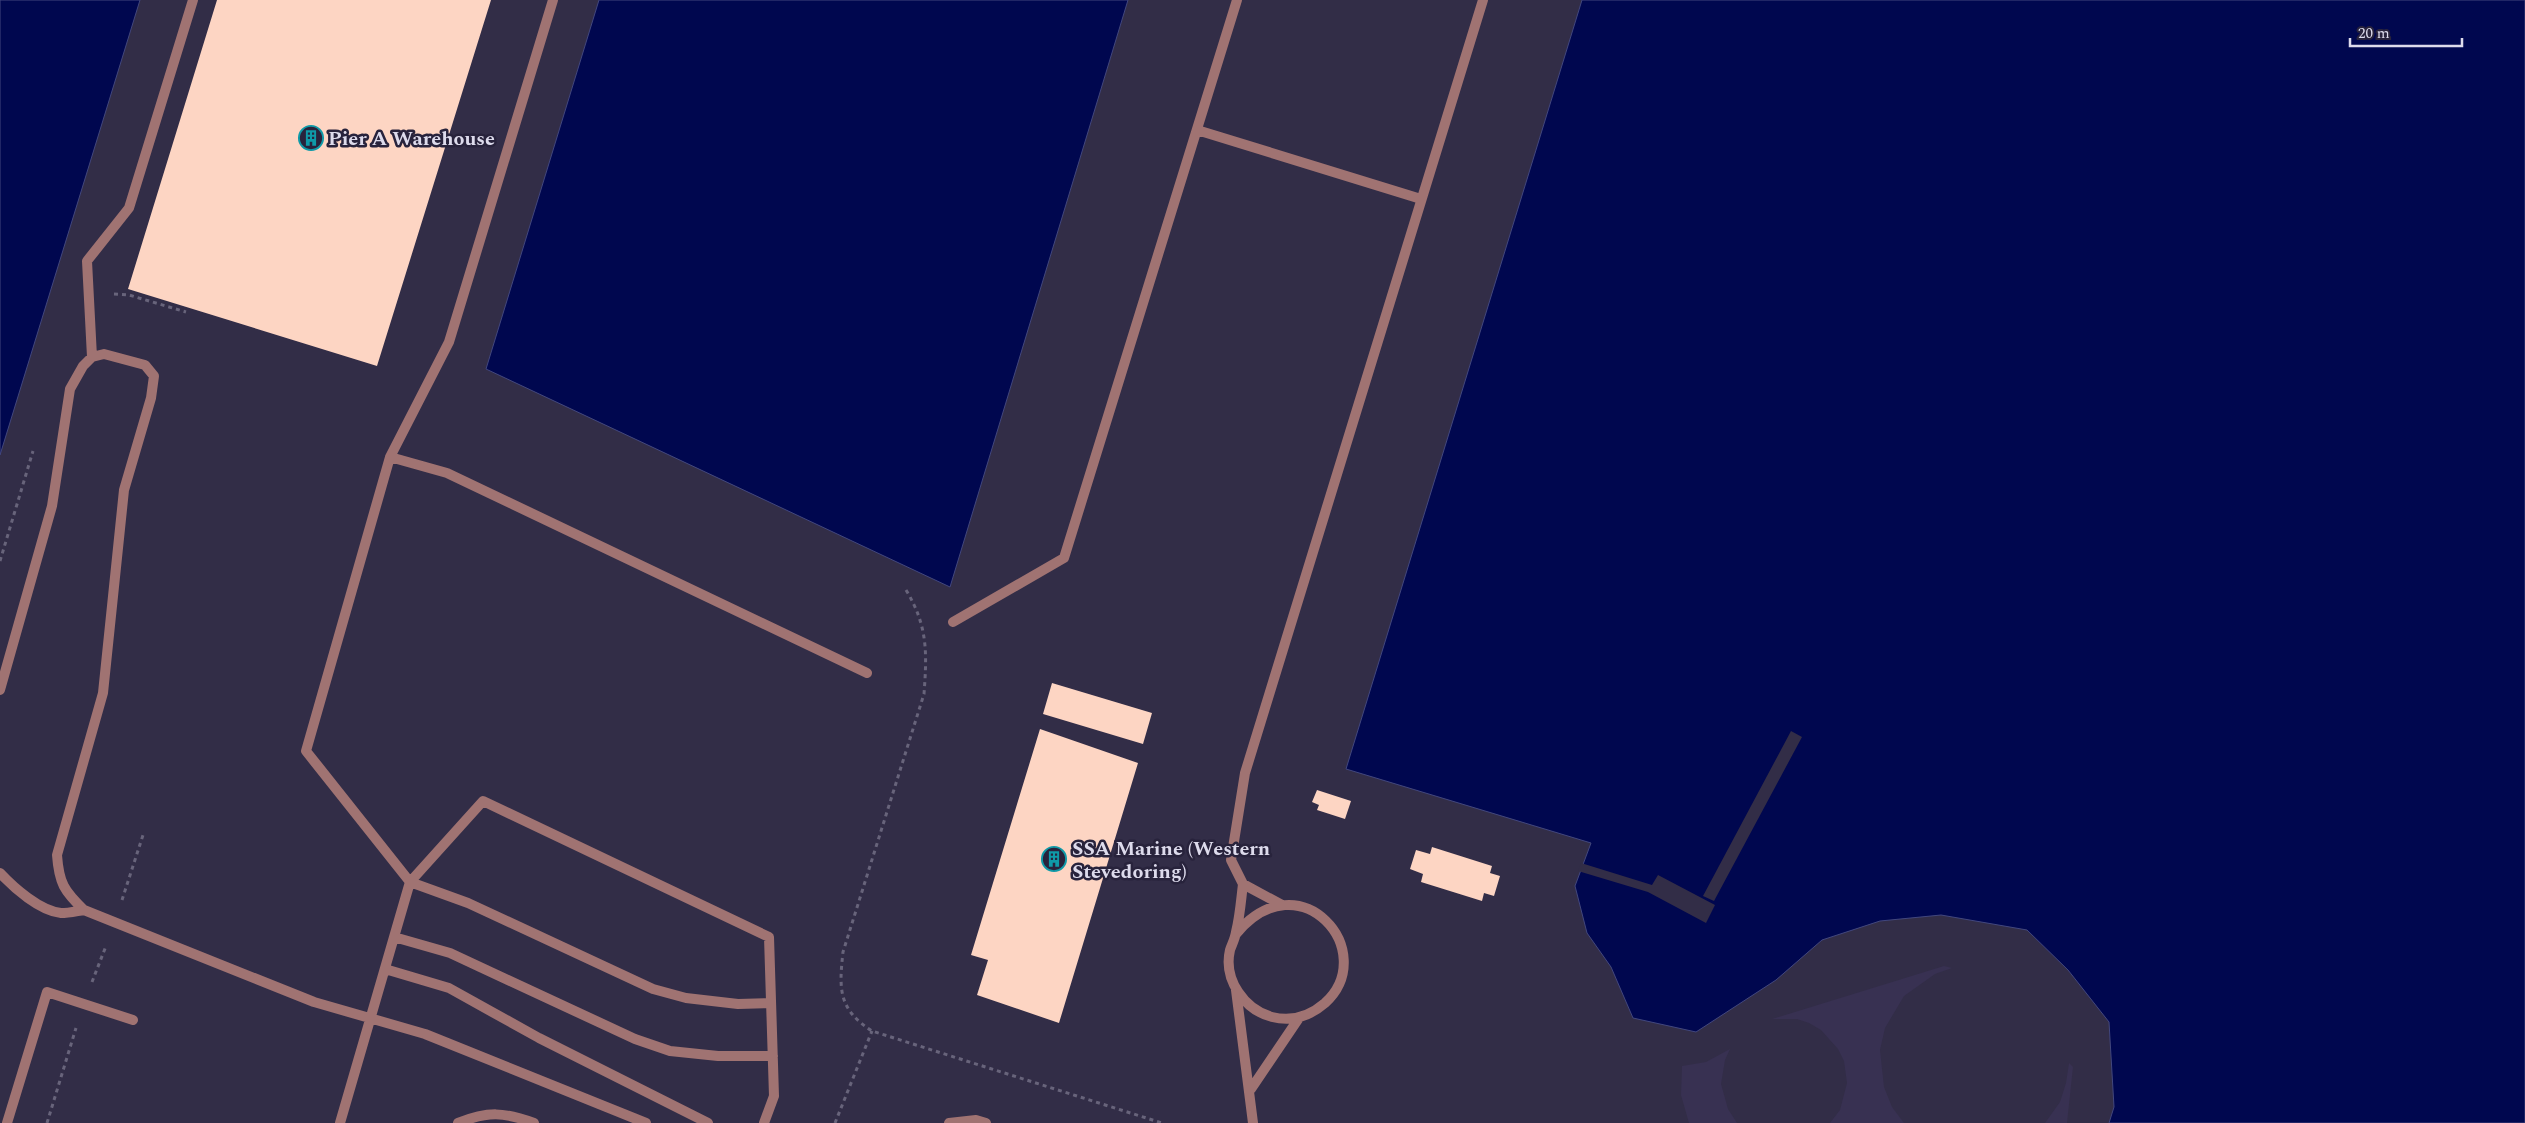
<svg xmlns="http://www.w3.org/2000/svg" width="2525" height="1123" font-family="Spectral,serif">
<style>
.built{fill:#383152}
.water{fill:#00074f;stroke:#42477e}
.pier{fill:#322d47}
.building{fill:#fdd5c3}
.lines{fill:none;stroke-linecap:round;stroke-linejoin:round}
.path{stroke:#68647b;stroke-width:3;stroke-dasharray:4 4;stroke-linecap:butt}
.lane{stroke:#a07372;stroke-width:10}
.labels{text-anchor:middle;stroke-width:5;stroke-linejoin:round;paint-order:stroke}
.poi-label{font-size:20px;font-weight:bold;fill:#dddbec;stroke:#28233c;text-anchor:start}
</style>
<rect width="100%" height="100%" fill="#322d47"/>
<path class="built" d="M1944 966 1952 968 1935 974 1904 996 1885 1028 1880 1050 1884 1087 1892 1107 1904 1123H1830L1840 1110 1847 1083 1844 1061 1838 1049 1821 1030 1809 1023 1797 1019H1772Z
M1730 1049 1725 1060 1721 1084 1728 1109 1737 1123H1689L1681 1095 1682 1066 1706 1062Z
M2069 1063 2073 1067 2067 1123H2045L2060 1102 2066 1083Z"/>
<path class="water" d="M0 0H140L0 455Z
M599 0H1128L950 587 486 369Z
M1582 0H2525V1123H2109L2114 1107 2109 1022 2068 970 2027 930 1941 915 1880 921 1822 940 1776 980 1696 1032 1633 1018 1611 967 1587 933 1575 886 1591 843 1346 769Z"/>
<path class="pier" d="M1791 731 1802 737 1714 901 1703 896Z
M1581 863 1652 885 1658 875 1715 905 1706 923 1648 892 1578 871Z"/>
<path class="building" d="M217 0H491L377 366 128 289Z
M1052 683 1152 713 1143 744 1043 714Z
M1040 729 1138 763 1059 1023 977 995 988 960 971 955Z
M1317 790 1351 801 1345 819 1317 810 1319 805 1312 802Z
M1432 847 1492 866 1490 873 1500 876 1494 896 1484 893 1482 901 1421 882 1423 874 1410 869 1416 850 1430 854Z"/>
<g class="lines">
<path class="path" d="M114 294 129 295 186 312
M0 561 33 451
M906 590C928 626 927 653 924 694L843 952C839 989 838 1009 872 1031L1162 1123
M122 900 144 832
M92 982 106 946
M47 1123 76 1028
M835 1123 872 1031"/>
<path class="lane" d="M1197 130 1421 199
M92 357 87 261 129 208 193 0
M390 457 449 342 553 0
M953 622 1064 558 1237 0
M0 690 52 506 70 389 83 366 92 357 104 354 145 365 154 376 151 398 124 490 103 693 57 855C59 883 64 891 84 910L314 1002 425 1034 646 1123
M0 873C14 888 40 911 61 913 69 913 77 911 84 910
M1282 905 1243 884 1231 860 1245 773 1483 0
M1236 934C1300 857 1381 952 1325 1003 1310 1016 1292 1022 1272 1017 1245 1010 1223 980 1230 950 1232 944 1235 939 1236 932 1240 916 1241 900 1243 884
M394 937 450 953 635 1039 670 1051 718 1056H773
M385 969 449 988 539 1038 708 1123
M1236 990 1253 1123
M1251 1089 1299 1018
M7 1123 47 992 133 1020
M340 1123 410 882 306 751 390 457 447 473 867 673
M458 1123C488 1111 504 1112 534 1123
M764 1123 774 1096 769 937 483 801 410 882 468 903 653 989 686 998 738 1004 771 1003
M949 1123 976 1120 986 1123"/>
</g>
<defs>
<symbol id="building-ring" viewBox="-11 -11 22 22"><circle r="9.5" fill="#28233c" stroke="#0f9aa8" stroke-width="1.5"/><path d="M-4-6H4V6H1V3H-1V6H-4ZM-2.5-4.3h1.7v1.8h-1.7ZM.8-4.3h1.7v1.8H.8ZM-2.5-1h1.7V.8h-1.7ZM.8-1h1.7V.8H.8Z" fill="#0f9aa8"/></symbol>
</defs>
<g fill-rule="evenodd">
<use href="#building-ring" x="297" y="124" width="28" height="28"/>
<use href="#building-ring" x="1040" y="845" width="28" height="28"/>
</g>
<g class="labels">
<g class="poi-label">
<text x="328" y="145">Pier A Warehouse</text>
<text x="1072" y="855">SSA Marine (Western<tspan x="1072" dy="23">Stevedoring)</tspan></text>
</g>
</g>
<path d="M2350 38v8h112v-8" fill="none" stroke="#dddbec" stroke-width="2.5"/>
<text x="2358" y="38" font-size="15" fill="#dddbec" stroke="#28233c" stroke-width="4" paint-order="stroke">20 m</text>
</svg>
